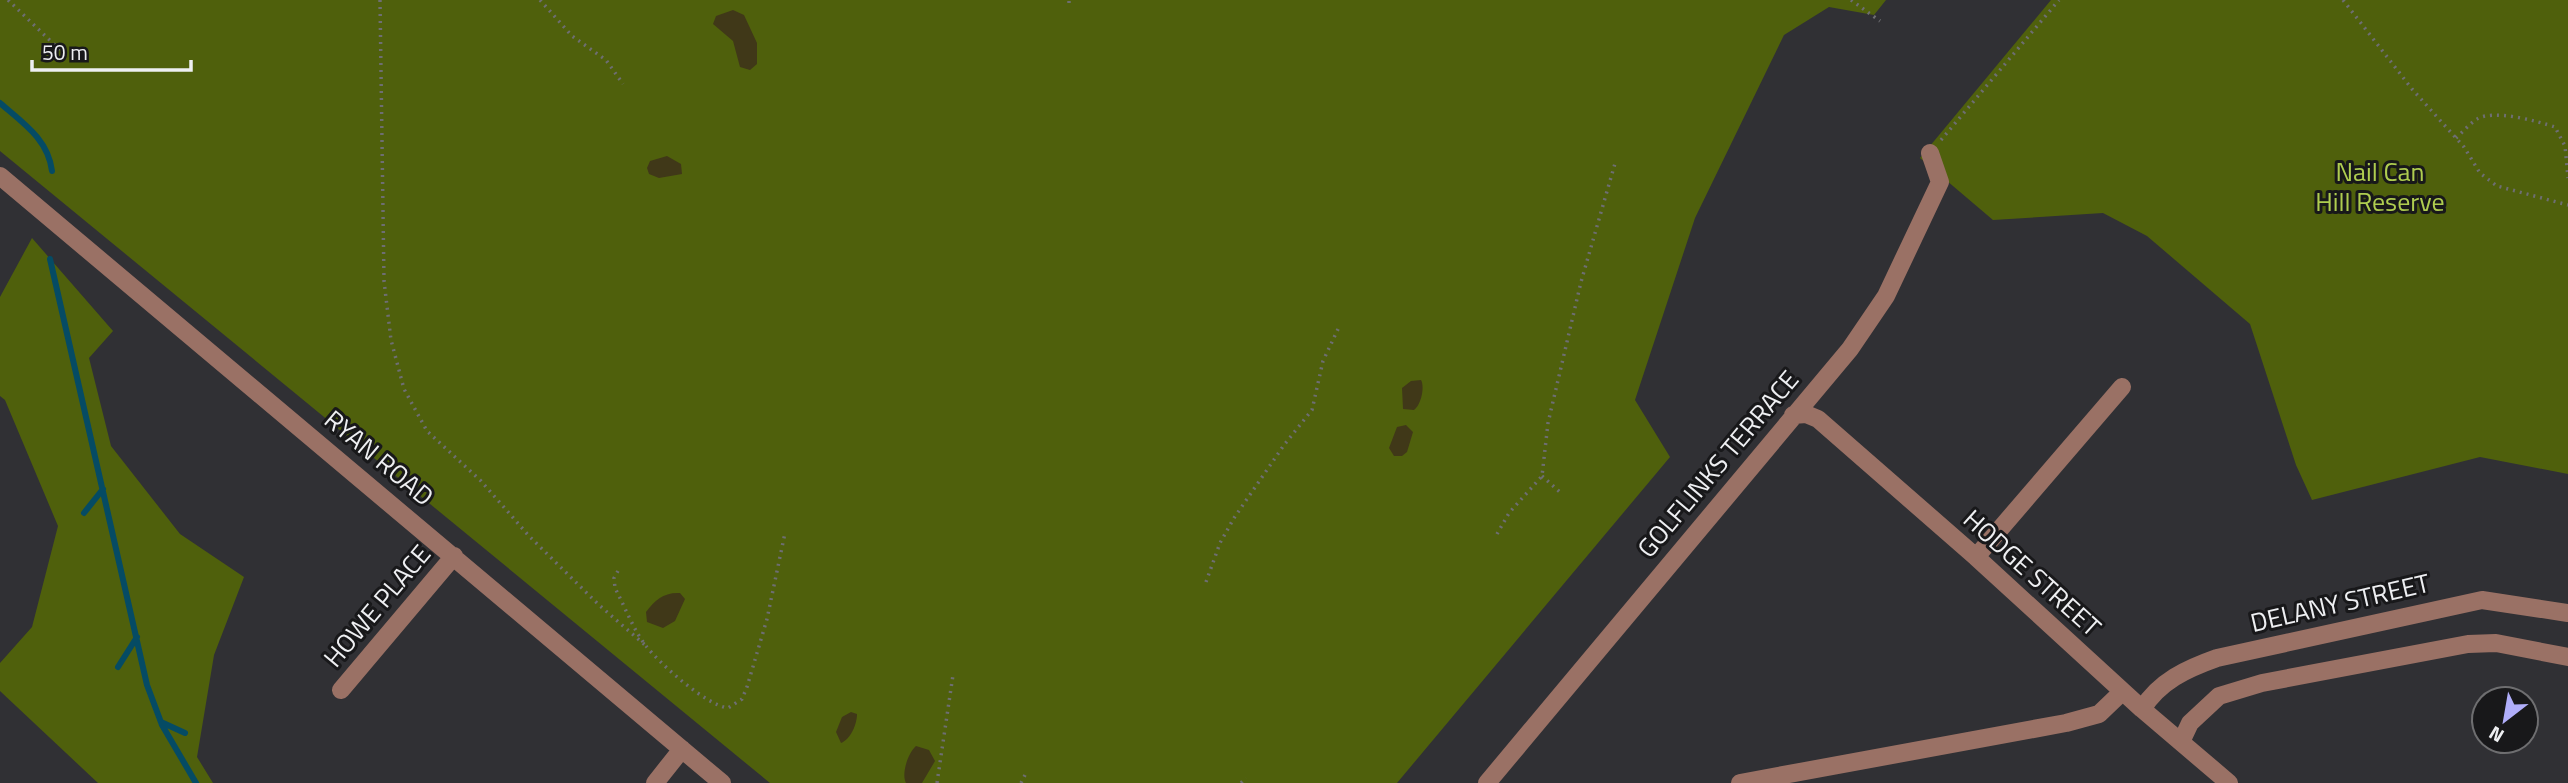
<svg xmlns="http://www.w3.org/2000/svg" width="2568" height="783" font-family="'Titillium Web',sans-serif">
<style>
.green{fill:#4f600c}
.sand{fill:#403818}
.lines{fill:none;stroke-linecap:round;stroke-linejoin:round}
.stream{stroke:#054b64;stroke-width:6}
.path{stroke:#6e6e72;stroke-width:3.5;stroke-dasharray:2 5;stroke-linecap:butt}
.minor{stroke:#9a7165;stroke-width:18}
.labels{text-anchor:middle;stroke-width:6;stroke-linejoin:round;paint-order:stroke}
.park-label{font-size:26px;fill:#afcd50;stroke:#18181a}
.street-label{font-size:26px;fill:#eeeff2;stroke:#18181a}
</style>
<rect width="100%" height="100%" fill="#303034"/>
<path class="green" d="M0 0H1886L1874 15 1829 7 1784 35 1695 218 1635 400 1670 457 1397 783H770L0 151Z
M2051 0H2568V474L2480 457 2312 500 2296 465 2250 324 2147 236 2103 213 1993 220 1920 158Z
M32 238 113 331 89 358 111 446 180 534 244 577 214 655 197 757 213 783H98L0 691V663L32 627 58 526 5 400 0 396V297Z"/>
<path class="sand" d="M733 10 744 15 757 43V64L750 70 740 67 733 41 713 24 716 16Z
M667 156 681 164 682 174 659 178 649 174 647 168 650 161Z
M1421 380C1425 387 1421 405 1414 410L1403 409 1402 388 1411 381Z
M1406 425 1413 432 1407 452 1402 456H1394L1389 448 1397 427Z
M680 593 685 599 675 621 663 628 647 622 646 612C655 600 664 592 680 593Z
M851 712 857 714C857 724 851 739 841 743L836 732 842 717Z
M916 746 929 750 935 761 922 783H906C901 774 908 753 916 746Z"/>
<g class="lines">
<path class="stream" d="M0 103C23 123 48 139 52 171
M50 259 147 685 162 725 196 783
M84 513 103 489
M118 667 137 637
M161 722 185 733"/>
<path class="path" d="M8 0 62 52
M380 0 384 281 391 340 404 389 427 431 481 481 529 536 599 605 645 645
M540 0 572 36 606 60 623 84
M1851 0 1880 21
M2343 0 2412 89 2464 147 2480 173 2497 186 2568 205
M1069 3V0
M2456 138C2462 133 2470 123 2477 119 2493 109 2537 121 2555 127L2565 146 2568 178
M1941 140 2059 0
M1542 476 1561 493
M1497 534 1509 513 1542 476 1548 423 1581 282 1616 160
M618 571 614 578 615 588C625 607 633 629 646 646 661 665 706 705 728 708L742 699 747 687 767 619 785 533
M1206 582 1220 543 1234 518 1284 445 1312 410 1323 361 1339 327
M937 783 953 675
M1021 783 1026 773
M1241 783 1246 778"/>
<path class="minor" d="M0 176 722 783
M1793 415 1806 414 1818 419 1976 557 2142 709 2229 783
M1976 557 2122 387
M341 690 454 556
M2142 709C2160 681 2186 669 2217 658L2482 600 2568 613
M2181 742 2190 723 2219 696 2262 683 2468 644 2496 643 2568 657
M655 783 682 749
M1487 783 1850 349 1886 296 1940 182 1930 153
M1740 783 2066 723 2099 714 2122 692"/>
</g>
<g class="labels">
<g class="park-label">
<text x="2380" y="181">Nail Can<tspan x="2380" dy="30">Hill Reserve</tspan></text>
</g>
<g class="street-label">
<text transform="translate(379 458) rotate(40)" y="9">RYAN ROAD</text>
<text transform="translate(1718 464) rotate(-50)" y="9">GOLFLINKS TERRACE</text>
<text transform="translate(2032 573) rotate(42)" y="9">HODGE STREET</text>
<text transform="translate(2340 603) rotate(-13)" y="9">DELANY STREET</text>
<text transform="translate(377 606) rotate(-50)" y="9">HOWE PLACE</text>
</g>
</g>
<g transform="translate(2505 720) rotate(211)"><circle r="33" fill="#18181a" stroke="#6e6e70" stroke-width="2"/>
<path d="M0-5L12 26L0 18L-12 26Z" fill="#b0aefa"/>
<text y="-10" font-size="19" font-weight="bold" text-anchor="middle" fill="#eeeff2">N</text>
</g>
<path d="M32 60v10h159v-10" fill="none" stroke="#eeeff2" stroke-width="3.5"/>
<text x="42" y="60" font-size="21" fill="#eeeff2" stroke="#18181a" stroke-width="5" paint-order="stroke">50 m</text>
</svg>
